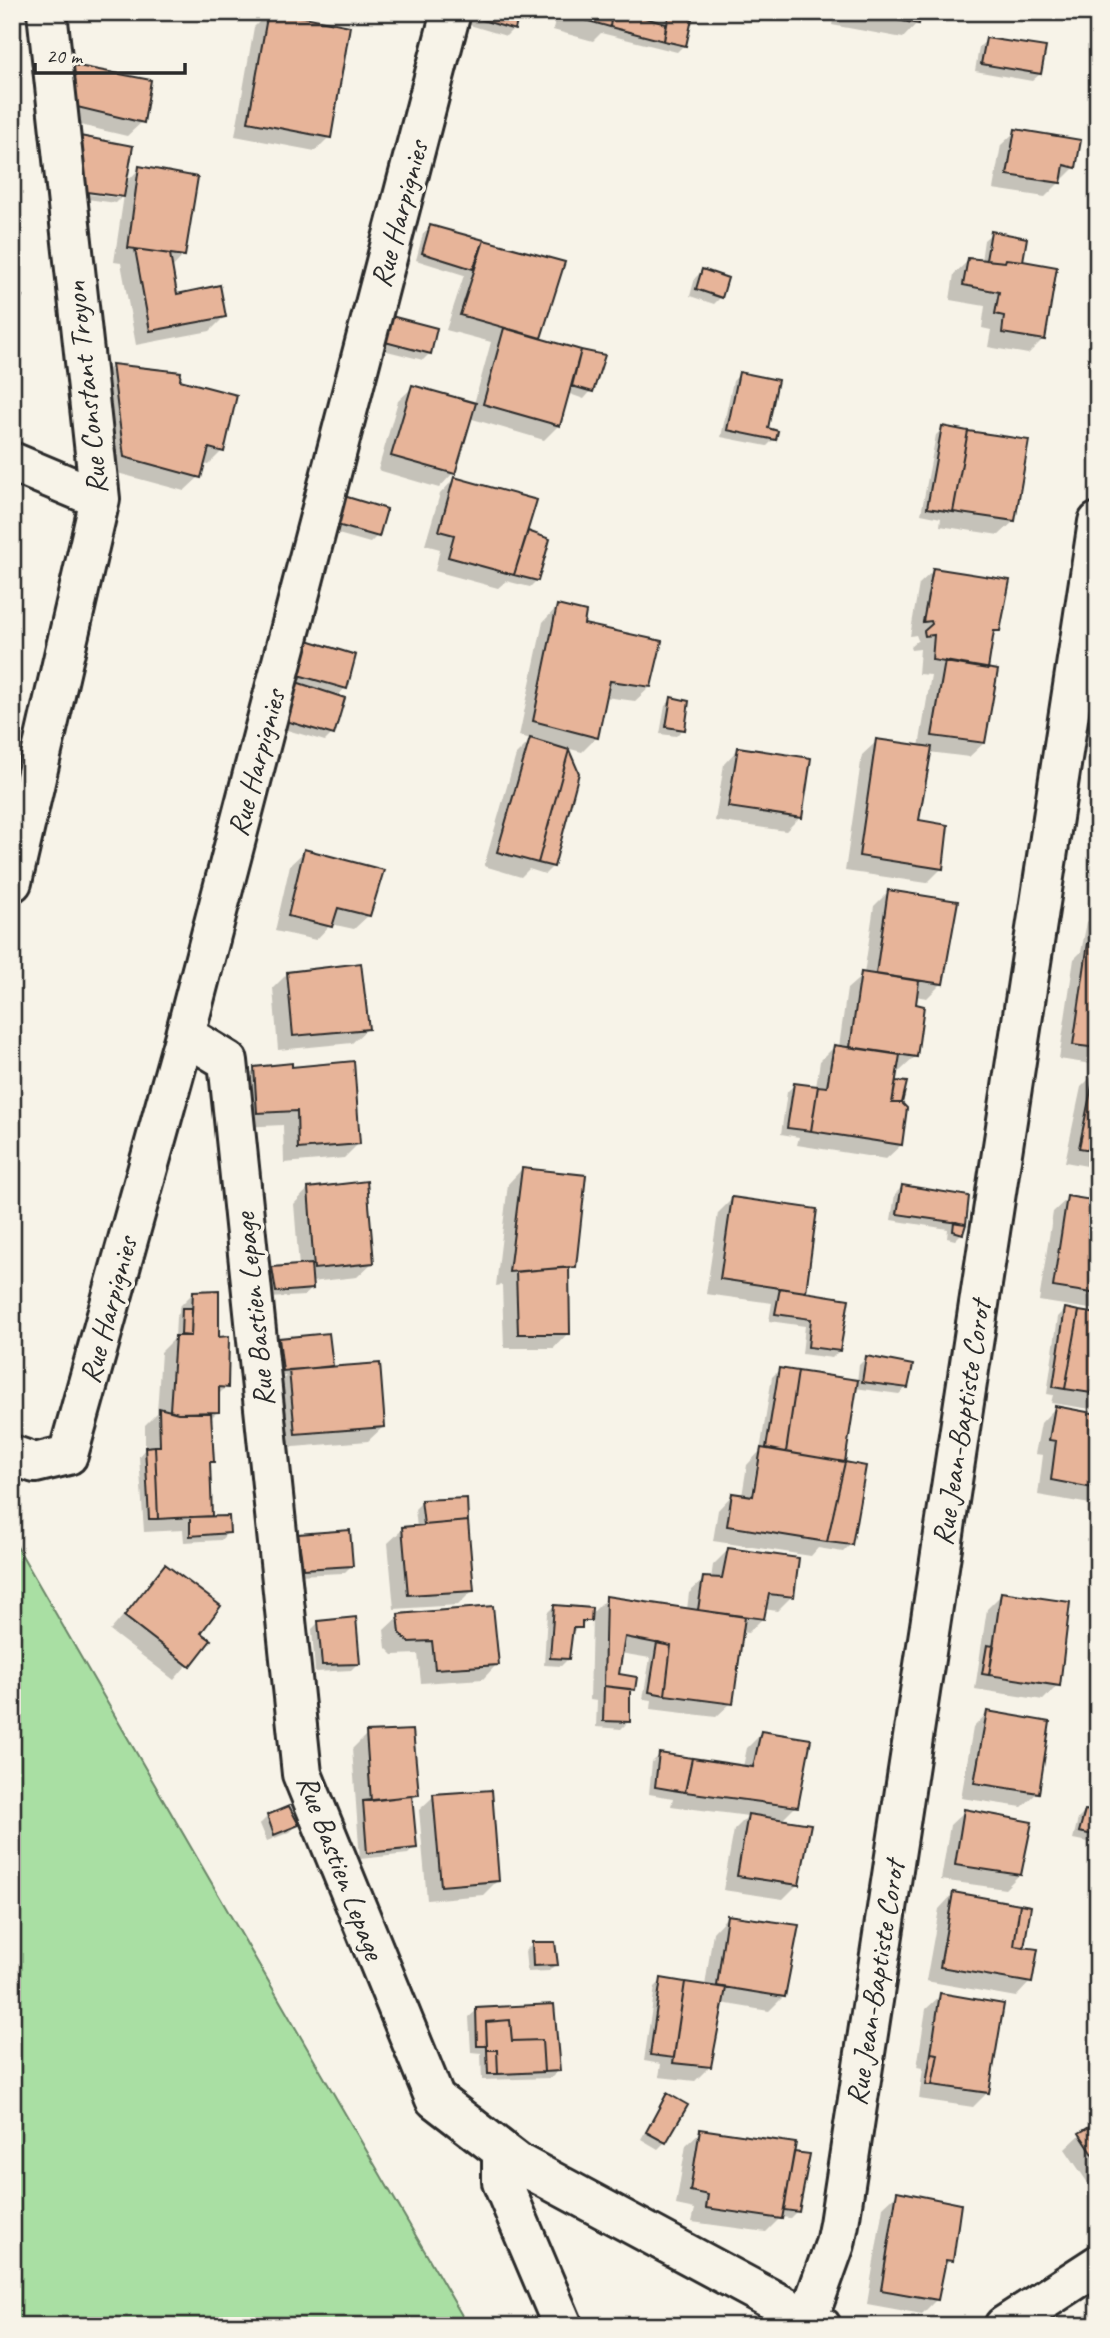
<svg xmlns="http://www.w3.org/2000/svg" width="1110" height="2338" font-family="Caveat,sans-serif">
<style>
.green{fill:#a9dfa3;stroke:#6a8567;stroke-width:2}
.shadow{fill:#0003;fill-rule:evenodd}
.building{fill:#e7b499;stroke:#2b2b2b;stroke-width:2}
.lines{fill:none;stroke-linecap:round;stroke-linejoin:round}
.minor-casing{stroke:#2b2b2b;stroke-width:44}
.minor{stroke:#f7f3e8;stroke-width:38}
.labels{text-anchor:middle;stroke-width:7;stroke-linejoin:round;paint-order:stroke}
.street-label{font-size:30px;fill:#2b2b2b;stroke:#f7f3e8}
</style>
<rect width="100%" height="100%" fill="#f7f3e8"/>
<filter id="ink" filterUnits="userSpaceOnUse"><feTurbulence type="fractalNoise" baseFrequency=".0143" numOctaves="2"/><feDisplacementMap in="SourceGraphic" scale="14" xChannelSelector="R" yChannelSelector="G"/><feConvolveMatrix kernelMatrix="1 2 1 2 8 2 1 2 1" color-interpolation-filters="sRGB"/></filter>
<g filter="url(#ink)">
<path class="green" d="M12 1538 468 2326H12Z"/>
<path class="shadow" d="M269 12 329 137 315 151 235 136 254 27Z
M466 12H518L513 29 506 36 463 23Z
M556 12H629L627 15 662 23 670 16 684 45 677 52 601 33 593 41 553 30Z
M835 12H920L917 23 903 38 832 25Z
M987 40 1040 74 1032 81 975 71 979 47Z
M73 67 149 81 142 122 127 136 63 121 59 81Z
M1016 131 1075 167 1045 197 993 189 1001 145Z
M81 138 125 184 140 168 184 255 171 269 176 296 225 316 210 331 136 345 121 263 114 262 124 195 116 203 80 198 79 193 119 198V194L79 189 74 145Z
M430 227 480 246 485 241 563 263 539 339 581 352 591 391 584 399 567 393 559 425 544 440 469 418 453 473 439 488 378 470 398 401 413 387 474 404 491 342 446 330 464 275 416 260 423 234Z
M992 233 1021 262 1043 339 1028 354 988 347 991 330 982 328 985 306 950 300 954 274 969 260 981 261 984 240Z
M702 271 721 297 714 304 690 296 695 278Z
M392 318 430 353 423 360 379 349Z
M112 365 178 381 222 451 208 465 203 464 199 477 184 491 110 471 98 380Z
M740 374 766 429 774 439 767 446 721 437 733 381Z
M943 428 1014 521 999 535 940 526 941 518 921 514 936 435Z
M454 479 524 538 528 533 537 580 530 587 506 581 498 588 435 571 440 549 425 545 440 494Z
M338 506 377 536 370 543 331 532Z
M934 570 999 630 991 637 986 671 984 743 969 757 929 752 917 822 942 868 927 883 845 871 862 755 877 741 919 747 931 675 918 674 920 649 911 650 910 647 918 640 916 635 910 636 919 584Z
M557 607 650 687 635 701 605 697 596 738 582 752 566 748 577 773 552 867 545 874 529 869 521 877 484 866 516 755 532 739 519 736 543 622Z
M300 649 345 688 337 697 332 734 325 741 280 728Z
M672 699 683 729 676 736 660 734 665 706Z
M738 749 800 817 786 831 715 821 724 764Z
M1098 842V860H1094Z
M305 851 369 915 354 929 331 924 316 940 275 931 290 865Z
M889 891 942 983 927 998 915 996V1057L900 1071 896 1070 894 1083H904L900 1105 901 1145 886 1159 797 1145 799 1137 781 1134 787 1092 794 1085 816 1087 820 1061 834 1047H839L847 989 864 974 874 906Z
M1098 912V1065L1059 1059 1074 959 1081 952 1087 922Z
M287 974 367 1029 352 1043 278 1050 273 988Z
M255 1069 358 1144 344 1158 284 1163 283 1125 243 1127 240 1083Z
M1095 1073H1098V1168L1065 1162 1081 1087Z
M522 1169 574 1266 567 1273 568 1333 554 1348H504L502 1285 496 1286 508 1184Z
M902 1187 967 1197 962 1233 955 1240 947 1238 948 1229 891 1220 895 1194Z
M308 1189 372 1263 357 1277 311 1282 312 1289 304 1296 269 1298 266 1276 273 1268 299 1267 294 1204Z
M1068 1198 1098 1202 1096 1310 1039 1301 1053 1212Z
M732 1199 804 1291 802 1293 839 1351 832 1358 802 1354 805 1326 769 1321 772 1303 706 1294 718 1213Z
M194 1292 217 1338 226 1387 217 1396V1412L210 1419 212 1461 208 1465 210 1515 207 1518 228 1532 221 1540 184 1542 183 1530 144 1532 139 1456 145 1449V1425L157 1413 161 1352 175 1338 176 1317 179 1313V1307ZM198 1515V1518L183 1519V1516Z
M1065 1310 1098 1316V1410L1051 1403 1053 1395 1047 1394 1058 1317Z
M280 1340 331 1366 328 1369 383 1427 368 1441 281 1448 275 1387 286 1376 277 1377 273 1347Z
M866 1358 907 1387 899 1394 855 1388 843 1463 851 1544 843 1552 818 1548 811 1556 713 1541 718 1510 732 1495 742 1496 747 1465 760 1451 772 1377 779 1370 857 1382 859 1365ZM757 1464H760L754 1505 750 1504Z
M1055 1408 1098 1416 1096 1505 1038 1495 1043 1455 1035 1454 1041 1423Z
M422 1502 472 1591 458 1605 394 1609 388 1543 403 1529 417 1528 415 1509Z
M299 1536 351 1566 344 1573 296 1575 292 1543Z
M728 1550 792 1596 777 1611 764 1609 763 1618 748 1633 741 1632 731 1703 716 1717 651 1709 652 1700 643 1699 650 1658 620 1653 617 1675 633 1689 629 1694 628 1722 621 1729 596 1727 597 1701 590 1700 592 1617 570 1634 568 1659 561 1666 544 1665 547 1613 554 1606 590 1615 607 1598 687 1610 689 1593 704 1579H711L713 1565Z
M166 1566 199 1634 208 1640 174 1680 110 1631Z
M1002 1594 1058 1685 1043 1700 975 1689 987 1609Z
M399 1616 497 1664 483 1679 421 1683 418 1654 393 1655 386 1648 384 1630Z
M319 1622 358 1663 351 1670 315 1672 312 1629Z
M987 1713 1037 1793 1022 1807 961 1798 973 1728Z
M762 1733 796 1806 781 1821 798 1884 783 1899 723 1890 734 1830 748 1816 671 1806 673 1798 649 1794 652 1762 660 1755 743 1767 747 1748Z
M367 1734 417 1794 411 1801 415 1847 408 1854 360 1859 352 1749Z
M434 1796 497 1881 483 1895 427 1900 419 1810Z
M965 1811 1020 1874 1005 1889 941 1880 950 1825Z
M1085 1812 1098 1814V1844L1073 1839 1078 1819Z
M268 1816 297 1825 290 1832 267 1841 260 1824Z
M953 1894 1022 1949 1030 1982 1016 1997 926 1981 939 1909Z
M727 1917 784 1996 769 2011 721 2003 709 2067 695 2081 659 2077 661 2064 644 2061 655 1987 662 1980 705 1986 713 1932Z
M532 1944 556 1964 549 1971 527 1972 525 1951Z
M941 1995 988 2092 973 2107 919 2099 923 2068 917 2067 926 2009Z
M477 2010 558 2071 551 2078 482 2080 481 2053 471 2052 469 2017Z
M668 2096 665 2142 658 2149 641 2139 661 2103Z
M1098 2124V2198L1065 2149 1080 2135Z
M701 2131 792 2153 797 2211 790 2218 781 2217 766 2232 692 2222 695 2209 676 2205 686 2145Z
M898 2193 951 2260 942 2268 937 2299 922 2314 867 2304 883 2207Z"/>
<path class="building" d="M268 12H279L350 26 331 138 248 122Z
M470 12H519L515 30 469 16Z
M567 12H612L610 27 567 15Z
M612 12H624L666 24 664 41 610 27Z
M853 12H921L919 24Z
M669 14 692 19 686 46 664 41Z
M986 38 1046 47 1041 74 981 64Z
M73 65 151 80 144 123 77 107Z
M1015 129 1081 140 1076 168 1064 165 1061 183 1007 175Z
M80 136 133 146 124 197 87 192Z
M139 166 198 177 185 256 128 248Z
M430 225 484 240 473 269 422 253Z
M991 231 1027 238 1023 261 1006 259 1005 262 986 260Z
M484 240 565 262 541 338 460 315Z
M135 249 170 254 177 294 220 285 226 317 150 331Z
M968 258 1005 262 1006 259 1023 261 1057 267 1045 340 1002 333 1004 316 995 314 999 292 963 285Z
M702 269 728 278 722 298 696 289Z
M12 292 22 296 12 319Z
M391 316 437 328 431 354 385 342Z
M504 328 581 350 560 426 483 404Z
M581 350 605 355 593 392 572 386Z
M112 364 181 372 180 380 237 395 224 452 209 448 201 478 124 457Z
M739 372 778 380 768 428 778 431 776 440 727 430Z
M412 385 476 403 455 474 391 456Z
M942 426 968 431 953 512 927 508Z
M968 431 1029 440 1015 521 953 512Z
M454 477 537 500 514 575 448 557 454 535 439 531Z
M344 496 387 509 379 537 337 525Z
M528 531 550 539 538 581 514 575Z
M933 568 1010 580 1000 631H994L988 669 932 660 934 635 925 636 924 631 932 624 931 621 923 622Z
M557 605 586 612 584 624 662 641 651 687 610 681 598 738 533 721Z
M307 640 356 655 347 689 298 675Z
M945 661 998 670 985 743 932 736Z
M296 682 345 698 334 735 286 721Z
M671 697 689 701 685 730 666 727Z
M530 738 569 750 538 863 497 852Z
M876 739 932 747 919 820 948 825 943 869 859 856Z
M738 747 811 758 802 818 728 807Z
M569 750 579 773 554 867 538 863Z
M304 849 384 870 370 916 338 908 332 927 288 916Z
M888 890 958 901 943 984 876 974Z
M1098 924V1048L1073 1045 1088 943H1094Z
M361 963 369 1029 293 1036 287 972Z
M861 972 919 981 916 1004 924 1006 917 1057 850 1047Z
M834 1045 900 1055 892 1103H902L907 1108 902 1145 811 1131 818 1086 827 1087Z
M354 1061 360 1144 298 1149 297 1111 257 1113 254 1067 292 1063V1067Z
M1095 1071H1098V1151L1079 1148Z
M896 1081 907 1082 902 1103H892Z
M794 1083 818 1086 811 1131 787 1128Z
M522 1168 586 1175 576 1267 509 1272Z
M367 1181 374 1263 314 1269 308 1188Z
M902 1185 969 1196 966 1224 897 1214Z
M1067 1196 1098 1201V1294L1053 1287Z
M732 1197 817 1209 806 1292 720 1279Z
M954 1222 966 1224 963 1234 953 1231Z
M311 1264 313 1289 276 1292 272 1267Z
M569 1267 570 1334H518L516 1272Z
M780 1288 849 1299 840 1351 808 1347 811 1319 775 1314Z
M219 1290V1337L229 1336 228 1388 219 1387V1412L178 1413 170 1410 175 1336H191L193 1291Z
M182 1308H192L191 1336 181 1335Z
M1065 1308 1079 1311 1065 1389 1053 1387Z
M1079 1311 1098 1314V1394L1065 1389Z
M329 1333 333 1366 283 1371 279 1338Z
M866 1356 913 1365 908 1388 862 1382Z
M380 1363 385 1427 295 1434 289 1370Z
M779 1368 798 1371 786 1452 766 1448Z
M798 1371 858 1380 845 1462 786 1452Z
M1055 1406 1098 1414V1489L1051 1480 1056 1441 1049 1440Z
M159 1408 178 1413H211L214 1462H210L212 1516 158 1519 155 1446H160Z
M155 1446 158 1519H149L145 1447Z
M761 1448 845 1462 827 1542 727 1526 732 1493 753 1496Z
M845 1462 866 1466 852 1545 827 1542Z
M467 1498 468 1521 424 1525 421 1500Z
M229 1516 230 1533 190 1536V1517Z
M468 1521 474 1591 408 1595 402 1527Z
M350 1530 353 1566 303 1569 298 1534Z
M728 1548 799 1558 794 1597 769 1594 764 1619 698 1610 703 1577 722 1578Z
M165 1564 221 1606 201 1633 211 1640 190 1667 124 1616Z
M1001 1592 1070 1602 1060 1686 989 1675Z
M606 1596 745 1617 733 1704 665 1695 671 1646 625 1637 619 1674 637 1677 635 1690 604 1686Z
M554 1605 592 1608 591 1621H582V1628H573L569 1659 550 1658Z
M493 1606 499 1665 435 1669 432 1641 408 1642 400 1633 398 1614Z
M356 1617 360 1664 322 1665 318 1621Z
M657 1643 671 1646 665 1695 649 1692Z
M987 1645 994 1646 989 1675 982 1674Z
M604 1686 630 1689V1722L603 1721Z
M987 1711 1050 1722 1039 1793 974 1783Z
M413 1730 419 1795 371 1801 366 1732Z
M761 1731 811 1739 798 1807 685 1792 692 1758 753 1767Z
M659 1753 692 1758 685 1792 655 1787Z
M492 1790 499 1881 441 1886 433 1794Z
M412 1796 417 1848 367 1853 363 1801Z
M289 1806 299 1825 274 1835 267 1815Z
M964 1809 1032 1822 1021 1875 955 1865Z
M1085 1810 1098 1812V1836L1079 1832Z
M748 1814 811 1824 799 1885 737 1876Z
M953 1892 1020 1904 1014 1946 1038 1949 1032 1983 940 1967Z
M1020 1904 1031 1906 1024 1948 1014 1946Z
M727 1915 799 1925 785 1997 717 1986Z
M532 1942H555L558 1965 533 1966Z
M661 1978 685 1982 674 2058 650 2055Z
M685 1982 726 1988 711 2067 673 2063Z
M940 1993 1004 2004 989 2093 932 2085 938 2054 931 2053Z
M554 2004 560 2071 544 2072 542 2040 512 2041 510 2020 486 2022 487 2046H477L476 2008Z
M510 2020 512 2041 542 2040 544 2072 498 2074 497 2050H487L486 2022Z
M487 2050H497L498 2074H488Z
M931 2053 938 2054 932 2085H926Z
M667 2093 688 2105 666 2143 646 2132Z
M1098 2122V2162L1079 2133Z
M700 2129 796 2143 782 2219 706 2208 708 2195 690 2191Z
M794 2152 810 2154 799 2212 784 2210Z
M897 2191 961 2204 953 2261 946 2260 938 2300 881 2290Z"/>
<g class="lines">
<defs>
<path id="minor" d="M12 462 100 499
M12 882 100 499 47 12
M185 1035 228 1061 302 1774 435 2099 518 2163 821 2326
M12 1455 35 1463 68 1455 185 1035 451 12
M502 2151V2182L563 2326
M808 2319 835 2244 839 2224 1098 522
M1004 2326 1098 2265"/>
</defs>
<use href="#minor" class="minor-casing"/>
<use href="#minor" class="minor"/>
</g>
</g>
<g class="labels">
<g class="street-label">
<text transform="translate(399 214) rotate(-75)" y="10">Rue Harpignies</text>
<text transform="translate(86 388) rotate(-96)" y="10">Rue Constant Troyon</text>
<text transform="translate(256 763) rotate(-75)" y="10">Rue Harpignies</text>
<text transform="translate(108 1310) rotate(-75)" y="10">Rue Harpignies</text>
<text transform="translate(254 1310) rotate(-96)" y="10">Rue Bastien Lepage</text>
<text transform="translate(961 1423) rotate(-81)" y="10">Rue Jean-Baptiste Corot</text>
<text transform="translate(341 1867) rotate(69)" y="10">Rue Bastien Lepage</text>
<text transform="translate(875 1983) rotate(-81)" y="10">Rue Jean-Baptiste Corot</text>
</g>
</g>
<rect width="1110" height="2338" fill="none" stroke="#f7f3e8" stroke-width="42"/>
<rect x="21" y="21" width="1068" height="2296" fill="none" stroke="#2b2b2b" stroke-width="2.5" filter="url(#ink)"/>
<path d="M35 63v10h150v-10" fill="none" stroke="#2b2b2b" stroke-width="3.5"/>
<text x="46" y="63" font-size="21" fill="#2b2b2b" stroke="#f7f3e8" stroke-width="5" paint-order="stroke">20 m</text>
</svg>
